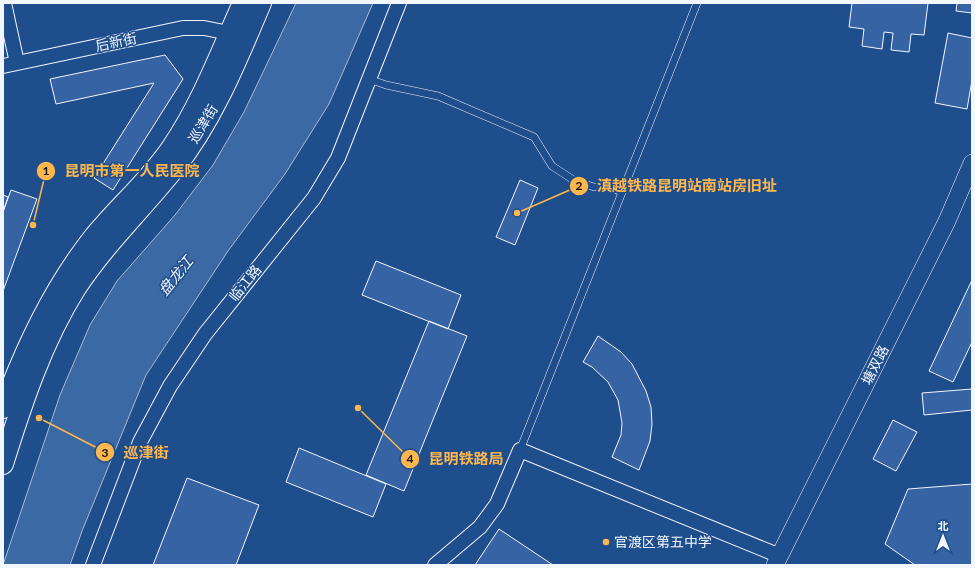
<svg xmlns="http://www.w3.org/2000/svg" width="975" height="568" font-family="Lato,'Noto Sans SC',sans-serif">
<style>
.water{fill:#3b69a3;stroke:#a8bbd7}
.building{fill:#3563a3;stroke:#f2f6ff}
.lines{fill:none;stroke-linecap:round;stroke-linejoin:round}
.service-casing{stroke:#f2f6ff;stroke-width:8}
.minor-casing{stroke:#f2f6ff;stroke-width:16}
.tertiary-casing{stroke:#f2f6ff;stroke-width:18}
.secondary-casing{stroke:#f2f6ff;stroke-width:22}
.service{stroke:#1f4e8c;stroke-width:7}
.minor{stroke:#1f4e8c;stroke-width:14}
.tertiary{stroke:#1f4e8c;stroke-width:17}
.secondary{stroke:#1f4e8c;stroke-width:20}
.poi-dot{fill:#ffb74d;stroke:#1f4e8c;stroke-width:1.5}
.labels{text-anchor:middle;stroke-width:3;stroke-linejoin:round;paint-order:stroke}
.street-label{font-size:14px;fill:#f2f6ff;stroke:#1f4e8c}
.poi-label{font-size:14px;fill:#f2f6ff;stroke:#1f4e8c;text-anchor:start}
.water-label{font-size:15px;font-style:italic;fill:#f2f6ff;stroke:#1f4e8c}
.leader{fill:none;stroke:#ffb74d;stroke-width:1.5}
.callout-dot{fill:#ffb74d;stroke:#1f4e8c;stroke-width:1.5}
.mark-label{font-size:12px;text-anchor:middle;font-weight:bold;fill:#111}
.callout-label{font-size:15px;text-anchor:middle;font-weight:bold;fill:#ffb74d;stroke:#1f4e8c;stroke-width:3;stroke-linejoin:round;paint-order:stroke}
</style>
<rect width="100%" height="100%" fill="#1f4e8c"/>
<path class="water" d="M296 3H373L329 104 285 174 228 251 146 375 82 531 70 565H3L60 395 90 325 117 281 175 215 213 165 244 112Z"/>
<path class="building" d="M852 3H928L924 35 911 34 909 52 891 50 893 33 884 32 882 49 862 46 864 29 849 27Z
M957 3H972V13L956 11Z
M948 33 972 38V80L967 109 935 103Z
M165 55 183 79 113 190 94 178 154 83 56 104 50 79Z
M520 180 538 188 515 245 496 237Z
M11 190 37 199 3 291V212Z
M3 195 8 197 3 212Z
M376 261 461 295 448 329 362 295Z
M972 280V342L953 382 929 371Z
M429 321 467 336 404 491 366 475Z
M598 336 621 352 632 364 646 391 651 407 652 424 650 441 639 470 612 457 621 435 622 423 618 400 608 382 592 367 583 362Z
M972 389V410L924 415 922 393Z
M893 420 917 432 896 471 873 459Z
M299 448 386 484 373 517 286 482Z
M187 478 259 505 236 565H153Z
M972 484V565H915L885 544 908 489Z
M499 529 553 565H475Z"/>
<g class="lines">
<defs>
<path id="service" d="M369 79 386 85 438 96 534 137 552 166 575 181 594 187H610L622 192
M520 450 697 3"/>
<path id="minor" d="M4 3 17 63
M3 66 183 28H204L229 33
M93 565 140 442 170 386 205 334 314 198 338 158 399 3
M435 565 480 527 497 504 520 450 780 556"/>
<path id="tertiary" d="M775 565 947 221 972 163"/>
<path id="secondary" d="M3 408C26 347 53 289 93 238 118 207 150 180 172 147 202 103 221 51 243 3
M3 464C22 403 42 342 76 288 104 245 142 209 174 169 213 120 237 60 261 3"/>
</defs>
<use href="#service" class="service-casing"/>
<use href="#minor" class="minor-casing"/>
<use href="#tertiary" class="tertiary-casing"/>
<use href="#secondary" class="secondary-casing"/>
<use href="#service" class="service"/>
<use href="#minor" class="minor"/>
<use href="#tertiary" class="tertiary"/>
<use href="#secondary" class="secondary"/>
</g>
<circle class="poi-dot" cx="606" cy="542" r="4"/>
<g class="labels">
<g class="street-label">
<text transform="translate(116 42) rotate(-12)" y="5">后新街</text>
<text transform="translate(203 124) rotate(-59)" y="5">巡津街</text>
<text transform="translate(245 283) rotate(-51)" y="5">临江路</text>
<text transform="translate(875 365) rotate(-63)" y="5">塘双路</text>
</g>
<g class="poi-label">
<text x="614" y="547">官渡区第五中学</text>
</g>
<g class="water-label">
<text transform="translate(176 276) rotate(-51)" y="5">盘龙江</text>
</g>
</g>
<path class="leader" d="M33 225L46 171M517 213L579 186M39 418L105 452M358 408L410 459"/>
<g class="callout-dot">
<circle cx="33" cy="225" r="4"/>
<circle cx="517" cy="213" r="4"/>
<circle cx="39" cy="418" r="4"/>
<circle cx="358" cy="408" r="4"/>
<circle cx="46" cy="171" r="10"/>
<circle cx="579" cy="186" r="10"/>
<circle cx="105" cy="452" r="10"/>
<circle cx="410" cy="459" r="10"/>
</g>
<g class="mark-label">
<text x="46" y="175">1</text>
<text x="579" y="190">2</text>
<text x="105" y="457">3</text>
<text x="410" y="463">4</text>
</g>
<g class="callout-label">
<text x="132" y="176">昆明市第一人民医院</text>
<text x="687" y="191">滇越铁路昆明站南站房旧址</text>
<text x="146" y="458">巡津街</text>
<text x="466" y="464">昆明铁路局</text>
</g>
<rect width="975" height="568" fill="none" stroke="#f2f6ff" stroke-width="8"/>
<g transform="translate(943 536)" stroke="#1f4e8c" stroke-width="3" paint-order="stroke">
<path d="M0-3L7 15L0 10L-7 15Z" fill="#f2f6ff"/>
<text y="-6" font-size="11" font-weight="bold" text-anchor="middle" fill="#f2f6ff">北</text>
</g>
</svg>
